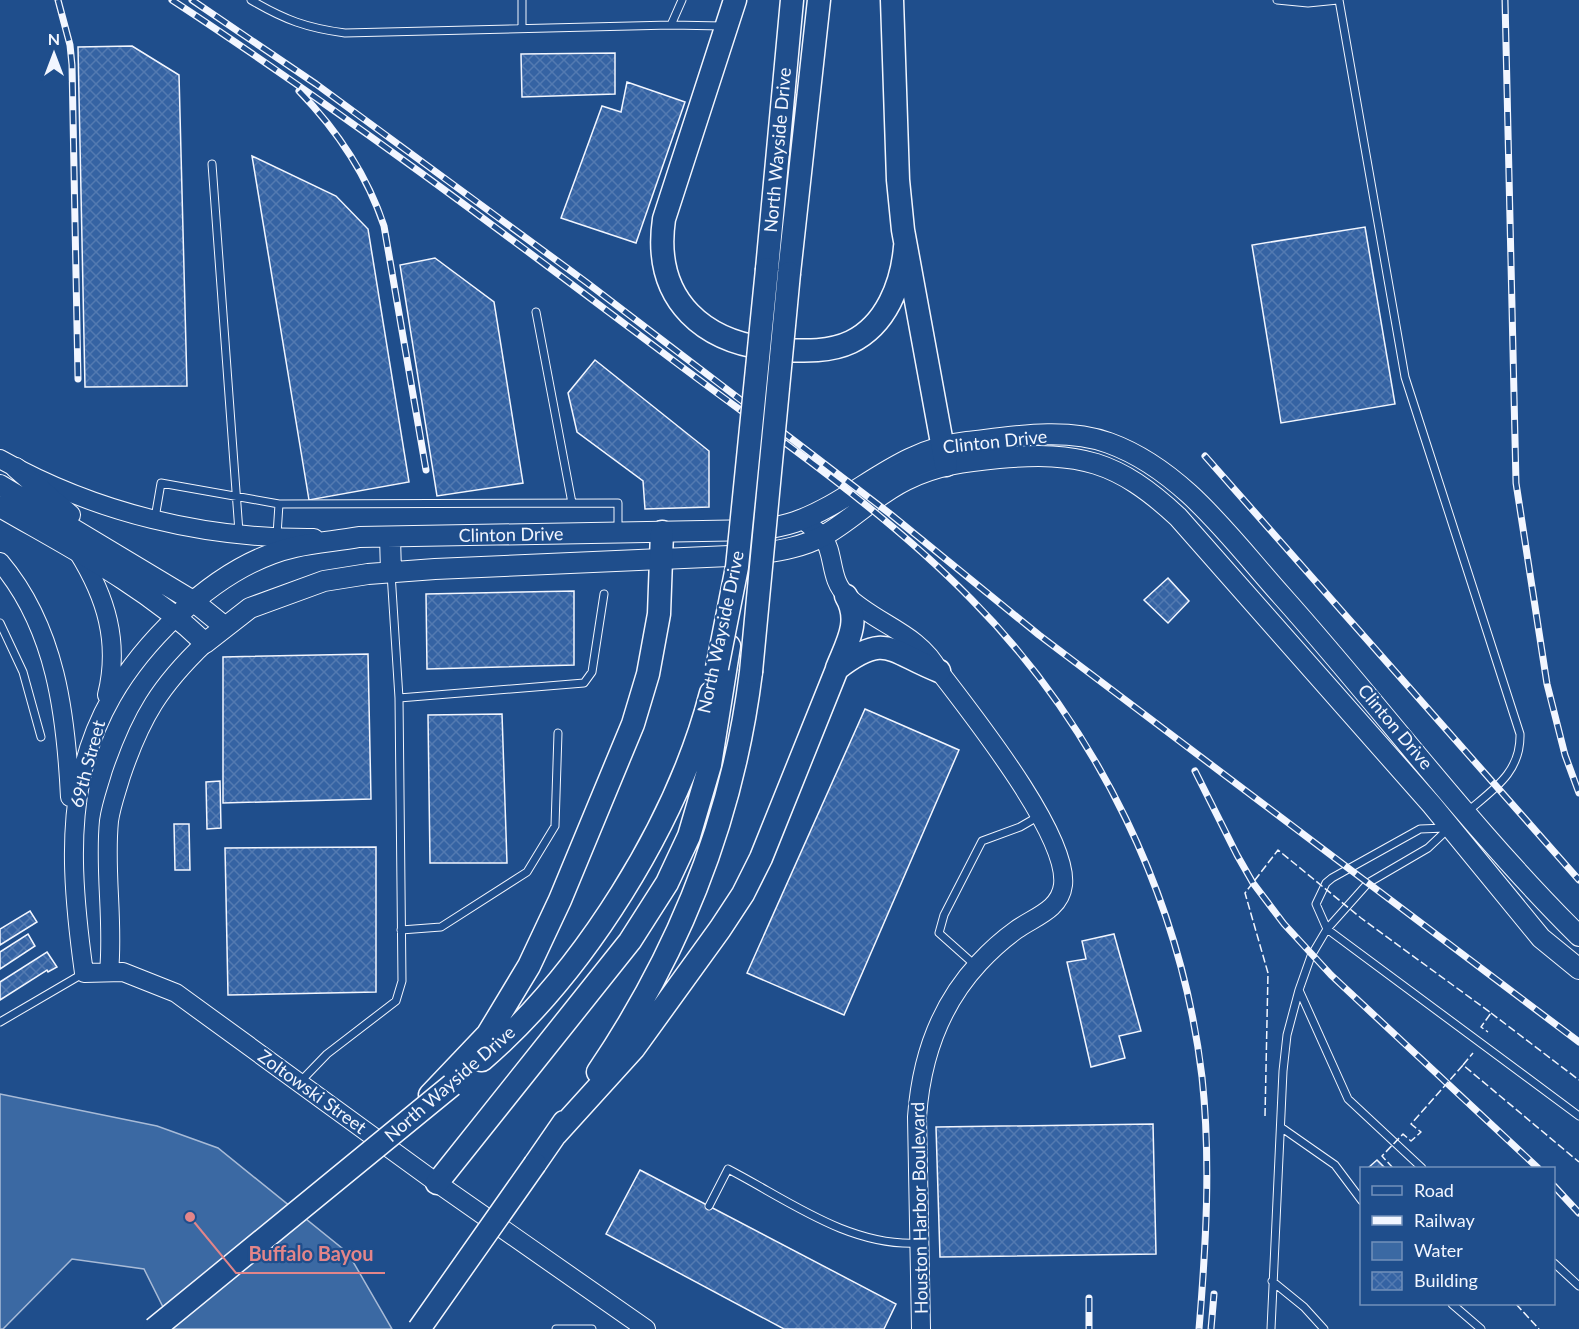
<svg xmlns="http://www.w3.org/2000/svg" width="1579" height="1329" font-family="Lato,sans-serif">
<style>
.water{fill:#3b69a3;stroke:#a8bbd7;stroke-width:1.5}
.building{fill:url(#building-cross-hatch);stroke:#f2f6ff;stroke-width:1.5}
.lines{fill:none;stroke-linecap:round;stroke-linejoin:round}
.service-casing{stroke:#f2f6ff;stroke-width:9}
.tertiary-casing{stroke:#f2f6ff;stroke-width:20}
.secondary-casing{stroke:#f2f6ff;stroke-width:22}
.primary-casing{stroke:#f2f6ff;stroke-width:25}
.service{stroke:#1f4e8c;stroke-width:7}
.tertiary{stroke:#1f4e8c;stroke-width:18}
.secondary{stroke:#1f4e8c;stroke-width:20}
.primary{stroke:#1f4e8c;stroke-width:22}
.rail-casing{stroke:#f2f6ff;stroke-width:7}
.rail{stroke:#1f4e8c;stroke-width:4.5;stroke-dasharray:14;stroke-linecap:butt}
.primary-bridge-casing{stroke:#f2f6ff;stroke-width:25;stroke-linecap:butt}
.primary-bridge{stroke:#1f4e8c;stroke-width:22}
.fence{stroke:#f2f6ff;stroke-width:1.5;stroke-dasharray:8 3;stroke-linecap:butt}
.labels{text-anchor:middle;stroke-width:4.5;stroke-linejoin:round;paint-order:stroke}
.street-label{font-size:18px;fill:#f2f6ff;stroke:#1f4e8c}
.leader{fill:none;stroke:#e38589;stroke-width:2}
.callout-dot{fill:#e38589;stroke:#1f4e8c;stroke-width:2}
.callout-label{font-size:20px;text-anchor:middle;font-weight:bold;fill:#e38589;stroke:#1f4e8c;stroke-width:4.5;stroke-linejoin:round;paint-order:stroke}
</style>
<defs>
<pattern id="building-cross-hatch" width="8" height="8" patternUnits="userSpaceOnUse" patternTransform="scale(1.5)"><rect width="8" height="8" fill="#3563a3"/><path d="M0 0l8 8M0 8l8-8" fill="none" stroke="#537ab1"/></pattern>
</defs>
<rect width="100%" height="100%" fill="#1f4e8c"/>
<path class="water" d="M0 1094 157 1126 218 1148 348 1253 392 1329H174L144 1269 72 1259 3 1329H0Z"/>
<path class="building" d="M132 46 179 75 187 386 85 387 78 47Z
M615 53V94L522 97 521 54Z
M627 82 685 102 636 243 561 218 602 106 621 112Z
M252 156 336 196 368 229 409 482 309 500Z
M1365 227 1395 404 1281 423 1252 245Z
M435 258 494 302 523 483 437 496 400 265Z
M595 360 709 451V507L645 509 643 481 577 432 568 393Z
M1168 578 1189 601 1168 623 1144 600Z
M574 591V665L427 669 426 594Z
M368 654 371 799 223 803V657Z
M865 709 959 750 844 1015 747 973Z
M502 714 507 863H430L428 715Z
M220 781 221 828 207 829 206 782Z
M174 824H189L190 870H175Z
M376 847V992L228 995 225 848Z
M30 911 37 922 0 945V929Z
M28 934 35 946 0 969V952Z
M1114 934 1141 1031 1119 1036 1125 1058 1091 1067 1067 962 1086 959 1082 941Z
M47 952 57 967 48 972 47 970 0 1000V982Z
M1153 1124 1156 1254 940 1257 936 1127Z
M1377 1160 1385 1168H1368Z
M640 1170 896 1304 884 1329H784L606 1234Z"/>
<g class="lines">
<defs>
<path id="service" d="M251 0C285 20 307 28 345 33L671 25 723 26
M522 0V28
M1277 0 1308 3 1338 0
M1339 0 1405 377 1520 734C1521 772 1494 789 1468 811
M671 25 682 0
M212 164 239 532
M536 312 572 503
M279 504 618 503V531
M155 518 161 483 279 504 277 535
M0 623 23 672 41 737
M399 698 584 683 592 672 604 594
M1446 828 1420 829 1332 878 1326 883 1316 904 1327 929 1579 1116
M401 930 441 927 527 872 555 826 558 733
M976 966 939 933 944 915 982 841 1020 827 1039 816
M0 1022 84 973
M299 1083 327 1054 396 1001 402 981 399 698 391 573
M1282 1128 1335 1165 1362 1201
M1422 1168 1348 1099 1299 990 1311 956 1327 929 1368 883 1428 848 1448 829
M709 1206 728 1169C788 1200 849 1247 919 1243
M1554 1263 1579 1286
M1272 1281 1304 1307 1324 1329
M1452 1304 1481 1329
M556 1329H592
M1271 1329 1283 1071 1287 1035 1299 990"/>
<path id="tertiary" d="M0 459C96 513 205 539 314 538
M802 519C808 525 817 530 823 537 835 554 829 580 847 596 876 624 919 633 939 671 970 712 1069 835 1063 885 1060 910 1034 917 1016 930 1002 940 990 951 979 963 939 1006 921 1060 917 1117L921 1329
M78 552C106 597 120 642 107 695
M0 562C56 628 66 715 70 797
M177 616C64 723 64 828 84 973L123 972 176 993 437 1183 646 1329
M109 972C114 921 104 871 109 821 111 806 117 790 121 776 141 717 160 686 205 643"/>
<path id="secondary" d="M16 468 70 515
M0 485 193 601 224 626
M0 507C71 548 146 586 205 643L250 608 324 581 368 574 435 569 752 555C776 551 801 548 823 536 852 520 875 495 906 480 936 465 966 461 999 458 1079 451 1118 461 1178 517L1432 805 1541 938 1579 969
M390 537 391 572
M177 616C210 585 250 557 295 547 316 542 338 541 359 537L758 530C771 528 783 526 795 522 857 500 895 450 967 442 1011 437 1065 427 1109 443 1183 470 1231 539 1282 596 1382 708 1472 830 1579 936"/>
<path id="primary" d="M735 0 664 219C652 301 705 346 783 350 805 351 830 352 851 342 886 325 902 284 905 247
M892 0 898 180 903 230 946 465
M767 269 792 0
M789 273 819 0
M837 668C847 643 861 621 846 596
M482 1060C584 972 677 824 711 693
M598 1072C680 951 733 817 751 672
M430 1095 488 1034 529 966 560 900 633 724 648 674 659 614 662 532
M556 1134 634 1048 720 929 743 894 761 858 837 669C886 631 890 652 939 671
M535 1164 564 1122
M437 1183 630 941 667 883 689 836 710 765 729 646"/>
</defs>
<use href="#service" class="service-casing"/>
<use href="#tertiary" class="tertiary-casing"/>
<use href="#secondary" class="secondary-casing"/>
<use href="#primary" class="primary-casing"/>
<use href="#service" class="service"/>
<use href="#tertiary" class="tertiary"/>
<use href="#secondary" class="secondary"/>
<use href="#primary" class="primary"/>
<defs>
<path id="rail" d="M58 0 70 45 72 65 78 379
M172 0C340 110 501 231 662 352 766 431 879 505 971 599 1097 726 1181 899 1202 1077 1211 1161 1206 1245 1199 1329
M192 0 316 84 586 282 889 513 1039 635 1579 1042
M1505 0 1516 483 1547 684 1565 755 1579 793
M299 91C337 130 367 175 384 226L426 470
M1205 456 1579 880
M1195 771 1237 855 1253 883 1284 924 1331 975 1538 1168
M1554 1186 1579 1213
M1089 1298V1329
M1211 1329 1214 1294"/>
</defs>
<use href="#rail" class="rail-casing"/>
<use href="#rail" class="rail"/>
<defs>
<path id="primary-bridge" d="M717 668 737 567 767 269
M751 672 789 273
M154 1329 452 1085
M419 1329 535 1164"/>
</defs>
<use href="#primary-bridge" class="primary-bridge-casing"/>
<use href="#primary-bridge" class="primary-bridge"/>
<path class="fence" d="M1491 1013 1579 1080
M1463 1065 1473 1053
M1265 1116 1268 973 1245 893 1278 850 1361 918 1491 1013 1481 1027 1488 1032
M1393 1168 1382 1156 1403 1134 1411 1141 1421 1132 1411 1124 1463 1065 1579 1162
M1516 1304 1539 1329"/>
</g>
<g class="labels">
<g class="street-label">
<text transform="translate(778 150) rotate(-85)" y="6">North Wayside Drive</text>
<text transform="translate(995 442) rotate(-6)" y="6">Clinton Drive</text>
<text transform="translate(511 535) rotate(-1)" y="6">Clinton Drive</text>
<text transform="translate(721 632) rotate(-78)" y="6">North Wayside Drive</text>
<text transform="translate(1395 727) rotate(50)" y="6">Clinton Drive</text>
<text transform="translate(88 764) rotate(-75)" y="6">69th Street</text>
<text transform="translate(450 1084) rotate(-41)" y="6">North Wayside Drive</text>
<text transform="translate(312 1092) rotate(36)" y="6">Zoltowski Street</text>
<text transform="translate(920 1208) rotate(-91)" y="6">Houston Harbor Boulevard</text>
</g>
</g>
<path class="leader" d="M190 1217L236 1273H385"/>
<circle class="callout-dot" cx="190" cy="1217" r="6"/>
<g class="callout-label">
<text x="311" y="1261">Buffalo Bayou</text>
</g>
<rect x="1360" y="1167" width="195" height="138" fill="#1f4e8c" stroke="#7391ba" stroke-width="1.5"/>
<rect x="1372" y="1186" width="30" height="9" fill="#1f4e8c" stroke="#7391ba" stroke-width="1.5"/>
<text x="1414" y="1197" font-size="18" fill="#f2f6ff">Road</text>
<rect x="1372" y="1216" width="30" height="9" fill="#f2f6ff" stroke="#7391ba" stroke-width="1.5"/>
<text x="1414" y="1227" font-size="18" fill="#f2f6ff">Railway</text>
<rect x="1372" y="1242" width="30" height="18" fill="#3b69a3" stroke="#7391ba" stroke-width="1.5"/>
<text x="1414" y="1257" font-size="18" fill="#f2f6ff">Water</text>
<rect x="1372" y="1272" width="30" height="18" fill="url(#building-cross-hatch)" stroke="#7391ba" stroke-width="1.5"/>
<text x="1414" y="1287" font-size="18" fill="#f2f6ff">Building</text>
<g transform="translate(54 54)" stroke="#1f4e8c" stroke-width="4.5" paint-order="stroke">
<path d="M0-4.5L10 22L0 15L-10 22Z" fill="#f2f6ff"/>
<text y="-9" font-size="16" font-weight="bold" text-anchor="middle" fill="#f2f6ff">N</text>
</g>
</svg>
